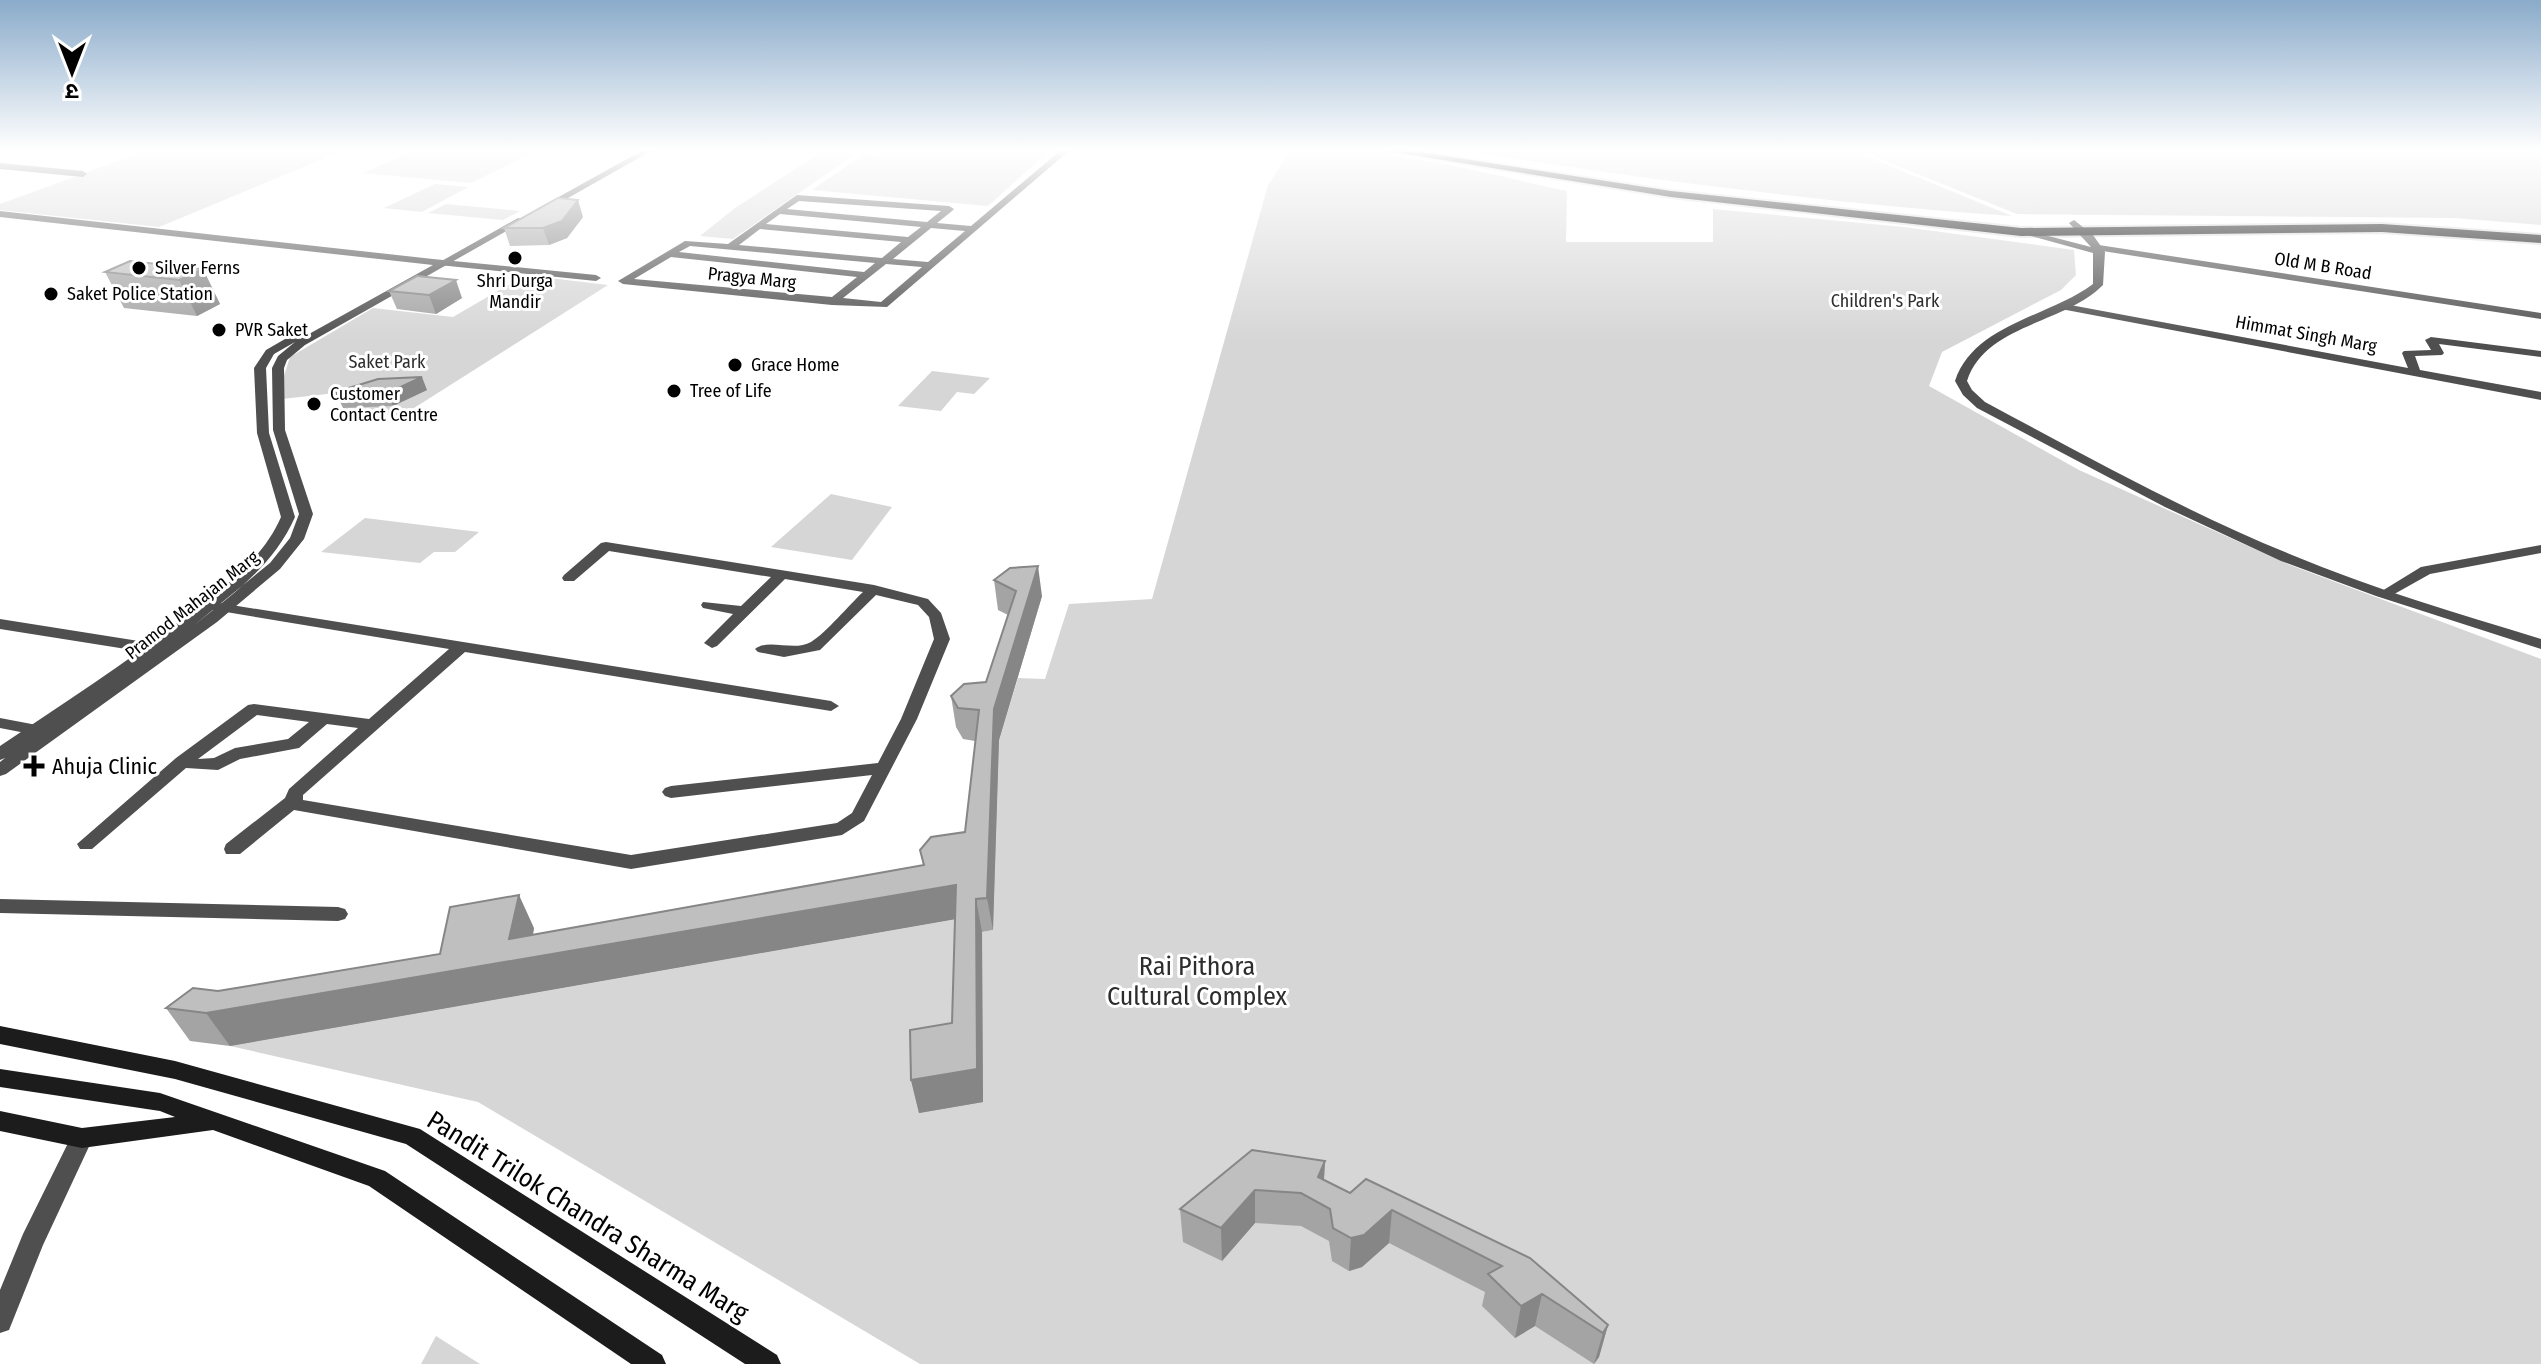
<svg xmlns="http://www.w3.org/2000/svg" width="2541" height="1364" font-family="'Fira Sans Condensed','Noto Sans Devanagari',sans-serif">
<style>
.green{fill:#d6d6d6}
.lines{fill:none;stroke-linecap:round;stroke-linejoin:round}
.primary-casing{stroke:#dbdbdb;stroke-width:4}
.minor{fill:#4f4f4f;fill-rule:evenodd}
.tertiary{fill:#4f4f4f;fill-rule:evenodd}
.secondary{fill:#1c1c1c;fill-rule:evenodd}
.primary{fill:#000;fill-rule:evenodd}
.wall{fill:#a4a4a4}
.shaded-wall{fill:#868686}
.building{fill:#bfbfbf;stroke:#868686;stroke-width:2}
.poi-dot{fill:#000;stroke:#fff;stroke-width:3}
.labels{text-anchor:middle;stroke-width:6;stroke-linejoin:round;paint-order:stroke}
.far-street-label{font-size:18px;fill:#000;stroke:#fff}
.far-poi-label{font-size:18px;fill:#000;stroke:#fff;text-anchor:start}
.far-park-label{font-size:18px;fill:#2d2d2d;stroke:#fff}
.poi-label{font-size:22px;fill:#000;stroke:#fff;text-anchor:start}
.near-park-label{font-size:26px;fill:#2d2d2d;stroke:#fff}
.near-street-label{font-size:26px;fill:#000;stroke:#fff}
</style>
<rect width="100%" height="100%" fill="#fff"/>
<path class="green" d="M148 150H344L159 227 0 210V204Z
M415 150H538L471 183 363 173Z
M887 150H1027L1048 152 988 206 812 190 863 155 878 156Z
M1321 150C1403 150 1487 174 1567 191L1566 242H1713V209L1904 227 2074 250 2076 275 2061 290 1942 352 1929 386 2079 470 2290 565 2541 659V1364H920L478 1102 230 1046 962 918 983 1102 982 932 993 930 999 740 1018 678 1045 679 1069 604 1152 599 1268 185 1288 154Z
M1458 150H1851L2012 216C1827 203 1642 179 1458 150Z
M1858 150H2541V225L2455 218 2017 214Z
M823 151 855 154 733 239 700 236 735 208Z
M435 184 468 187 422 212 384 208Z
M446 204 520 211 503 220 428 213Z
M525 275 608 285 403 415 343 414 345 392 282 399 283 379 290 357 373 308 453 317Z
M932 371 990 378 974 394 957 392 941 411 898 406Z
M831 494 892 507 852 560 771 547Z
M365 518 479 532 455 552H434L420 563 321 552Z
M436 1336 480 1364H421Z"/>
<g class="lines">
<defs>
<path id="primary" d="M1381 150H1407L1671 191 2021 228 2382 224 2541 235V243L2382 232 2021 236 1671 197Z"/>
</defs>
<use href="#primary" class="primary-casing"/>
<path class="minor" d="M1061 150H1070L887 307 832 305 623 284 618 281 685 241 728 244 797 195 949 206 954 209 952 211 937 223 971 226ZM799 201 941 211 927 222 787 209ZM780 214 921 227 908 237 766 224ZM931 228 965 231 928 262 893 259ZM760 229 901 242 882 258 739 245ZM690 246 875 263 864 272 679 252ZM671 257 857 277 832 297 634 279ZM886 264 922 267 881 302 843 298Z
M0 163 83 171 87 174 83 177 0 169Z
M2099 245 2541 313V319L2096 250V246Z
M433 259 596 275 601 278 596 281 429 264 428 262Z
M2065 304 2408 368 2402 353 2404 351 2431 350 2425 340 2431 337 2541 351V357L2439 344 2444 353 2442 355 2415 356 2420 370 2541 392V400L2061 309 2060 307Z
M606 542 874 585 928 599 941 613 950 639 917 719 864 821 842 835 631 869 294 810 240 854H226L224 849 226 844 285 798 289 789 358 728 327 724 299 748 240 759 218 770 186 768 92 849H80L77 844 176 758 248 705 254 704 369 719 449 649 208 609 206 606 208 603 213 602 831 701 839 706 831 711 465 652 303 795V800L631 855 837 823 852 813 872 775 671 798 665 796 662 792 665 788 671 786 878 763 901 719 934 639 929 617 918 605 876 595 820 650 784 657 758 652 755 649C768 638 794 652 811 642 826 633 849 605 863 592L785 579 717 646 712 648 704 643 733 614 703 608 701 605 703 602 741 606 771 577 609 551 574 581H564L562 578 564 575 601 543ZM257 715 309 722 288 739 235 748 214 758 198 759Z
M2541 545V553L2430 574 2389 597H2379L2377 594 2421 567Z
M0 619 164 645 172 650 164 655 0 629Z
M0 718 42 726 44 730 36 735 0 728Z
M0 899 338 907 345 909 348 914 345 919 338 921 0 913Z"/>
<path class="tertiary" d="M643 150H653L545 211 537 209Z
M0 211 433 259 438 263 518 218 526 220 305 345 287 360 284 368 285 430 313 514 304 539 280 569 217 622 6 774 0 776V762L5 758 0 760V746C63 704 126 663 185 617 222 588 262 561 281 517L257 433 254 368 266 350 292 335H300V339L433 265 0 217ZM295 342 278 356 272 368 273 430 299 514 290 538 270 563 193 626C233 594 274 565 295 517L269 433 266 368 274 354Z
M2074 220 2093 235 2105 252 2103 285C2065 324 1985 324 1967 381L1972 390 1985 402C2086 456 2186 512 2292 555 2373 589 2457 613 2541 639V649L2376 596 2281 561 2165 507 1977 408 1963 395 1955 381C1974 324 2049 317 2093 284V253L2016 232 2021 229 2091 247 2069 223Z
M82 1128 90 1131 93 1138 43 1245 9 1330 0 1333V1290L23 1234 74 1131Z"/>
<path class="secondary" d="M0 1026 175 1061 420 1129 777 1355 781 1364H745L406 1144 175 1079 0 1044Z
M0 1069 160 1093 385 1171 662 1355 666 1364H631L369 1186 213 1130 82 1148 0 1131V1111L82 1128 175 1117 160 1111 0 1087Z"/>
<use href="#primary" class="primary"/>
</g>
<path class="wall" d="M583 217 567 238 549 245 510 246 504 228Z
M203 269 220 304 197 316 124 308 105 272Z
M389 291 462 298 436 314 397 309Z
M427 390 393 406 343 408 337 395Z
M994 580 1042 596 999 740 993 930 982 932 983 1102 919 1113 911 1080 952 1023 955 919 230 1046 190 1041 166 1008 218 991 440 954 534 928 533 935 923 865 920 850 965 832 975 741 963 739 956 727 951 696 986 682 1008 615 998 610Z
M1325 1161 1324 1180 1350 1193 1366 1179 1608 1325 1599 1357 1594 1364 1535 1326 1515 1338 1482 1306 1485 1292 1389 1243 1362 1267 1349 1271 1332 1261 1329 1241 1301 1226 1255 1223 1222 1261 1183 1242 1180 1209Z"/>
<path class="shaded-wall" d="M578 200 583 217 567 238 549 245 543 228Z
M203 269 220 304 197 316 179 280Z
M456 280 462 298 436 314 429 295Z
M422 377 427 390 393 406 388 393Z
M1038 566 1042 596 999 740 993 930 987 898 994 709Z
M956 885 962 918 230 1046 206 1013 509 939 519 895 534 928 528 958Z
M976 899 982 932 983 1102 919 1113 911 1080 977 1069Z
M1325 1161 1323 1194 1318 1177Z
M1255 1190V1223L1222 1261 1221 1228Z
M1392 1210 1389 1243 1362 1267 1349 1271 1351 1238Z
M1542 1294 1535 1326 1515 1338 1521 1306Z
M1608 1325 1599 1357 1594 1364 1603 1333Z"/>
<path class="building" d="M558 198 578 200 562 221 543 228H504Z
M130 261 203 269 179 280 105 272Z
M417 276 456 280 429 295 389 291Z
M422 377 388 393 337 395 336 392 378 379Z
M1038 566 994 709 987 898 976 899 977 1069 911 1080 910 1030 952 1023 956 885 206 1013 166 1008 193 988 218 991 440 954 450 907 519 895 509 939 924 865 920 850 931 837 965 832 979 710 958 708 951 696 964 684 986 682 1016 591 994 580 1010 568Z
M1252 1150 1325 1161 1318 1177 1350 1193 1366 1179 1530 1258 1608 1325 1603 1333 1542 1294 1521 1306 1488 1274 1502 1266 1392 1210 1364 1235 1351 1238 1333 1228 1330 1209 1301 1193 1255 1190 1221 1228 1180 1209Z"/>
<linearGradient id="sky" x2="0" y2="1"><stop stop-color="#8aabca"/><stop offset="0.44" stop-color="#fff"/><stop offset="1" stop-color="#fff" stop-opacity="0"/></linearGradient>
<rect width="2541" height="341" fill="url(#sky)"/>
<g class="poi-dot">
<circle cx="515" cy="258" r="8"/>
<circle cx="139" cy="268" r="8"/>
<circle cx="51" cy="294" r="8"/>
<circle cx="219" cy="330" r="8"/>
<circle cx="735" cy="365" r="8"/>
<circle cx="674" cy="391" r="8"/>
<circle cx="314" cy="404" r="8"/>
<path d="M30 754h8v8h8v8h-8v8h-8v-8h-8v-8h8z"/>
</g>
<g class="labels">
<g class="far-street-label">
<text transform="translate(2323 266) rotate(9)" y="6">Old M B Road</text>
<text transform="translate(752 278) rotate(6)" y="6">Pragya Marg</text>
<text transform="translate(2306 334) rotate(10)" y="6">Himmat Singh Marg</text>
<text transform="translate(192 605) rotate(-38)" y="6">Pramod Mahajan Marg</text>
</g>
<g class="far-poi-label">
<text x="155" y="274">Silver Ferns</text>
<text x="515" y="287" text-anchor="middle">Shri Durga<tspan x="515" dy="21">Mandir</tspan></text>
<text x="67" y="300">Saket Police Station</text>
<text x="235" y="336">PVR Saket</text>
<text x="751" y="371">Grace Home</text>
<text x="690" y="397">Tree of Life</text>
<text x="330" y="400">Customer<tspan x="330" dy="21">Contact Centre</tspan></text>
</g>
<g class="far-park-label">
<text x="1885" y="307">Children's Park</text>
<text x="387" y="368">Saket Park</text>
</g>
<g class="poi-label">
<text x="52" y="774">Ahuja Clinic</text>
</g>
<g class="near-park-label">
<text x="1197" y="975">Rai Pithora<tspan x="1197" dy="30">Cultural Complex</tspan></text>
</g>
<g class="near-street-label">
<text transform="translate(588 1216) rotate(32)" y="9">Pandit Trilok Chandra Sharma Marg</text>
</g>
</g>
<g transform="translate(72 72) rotate(180)" stroke="#ffffff" stroke-width="6" paint-order="stroke">
<path d="M0-6L14 30L0 20L-14 30Z" fill="#000000"/>
<text y="-12" font-size="22" font-weight="bold" text-anchor="middle" fill="#000000">उ</text>
</g>
</svg>
